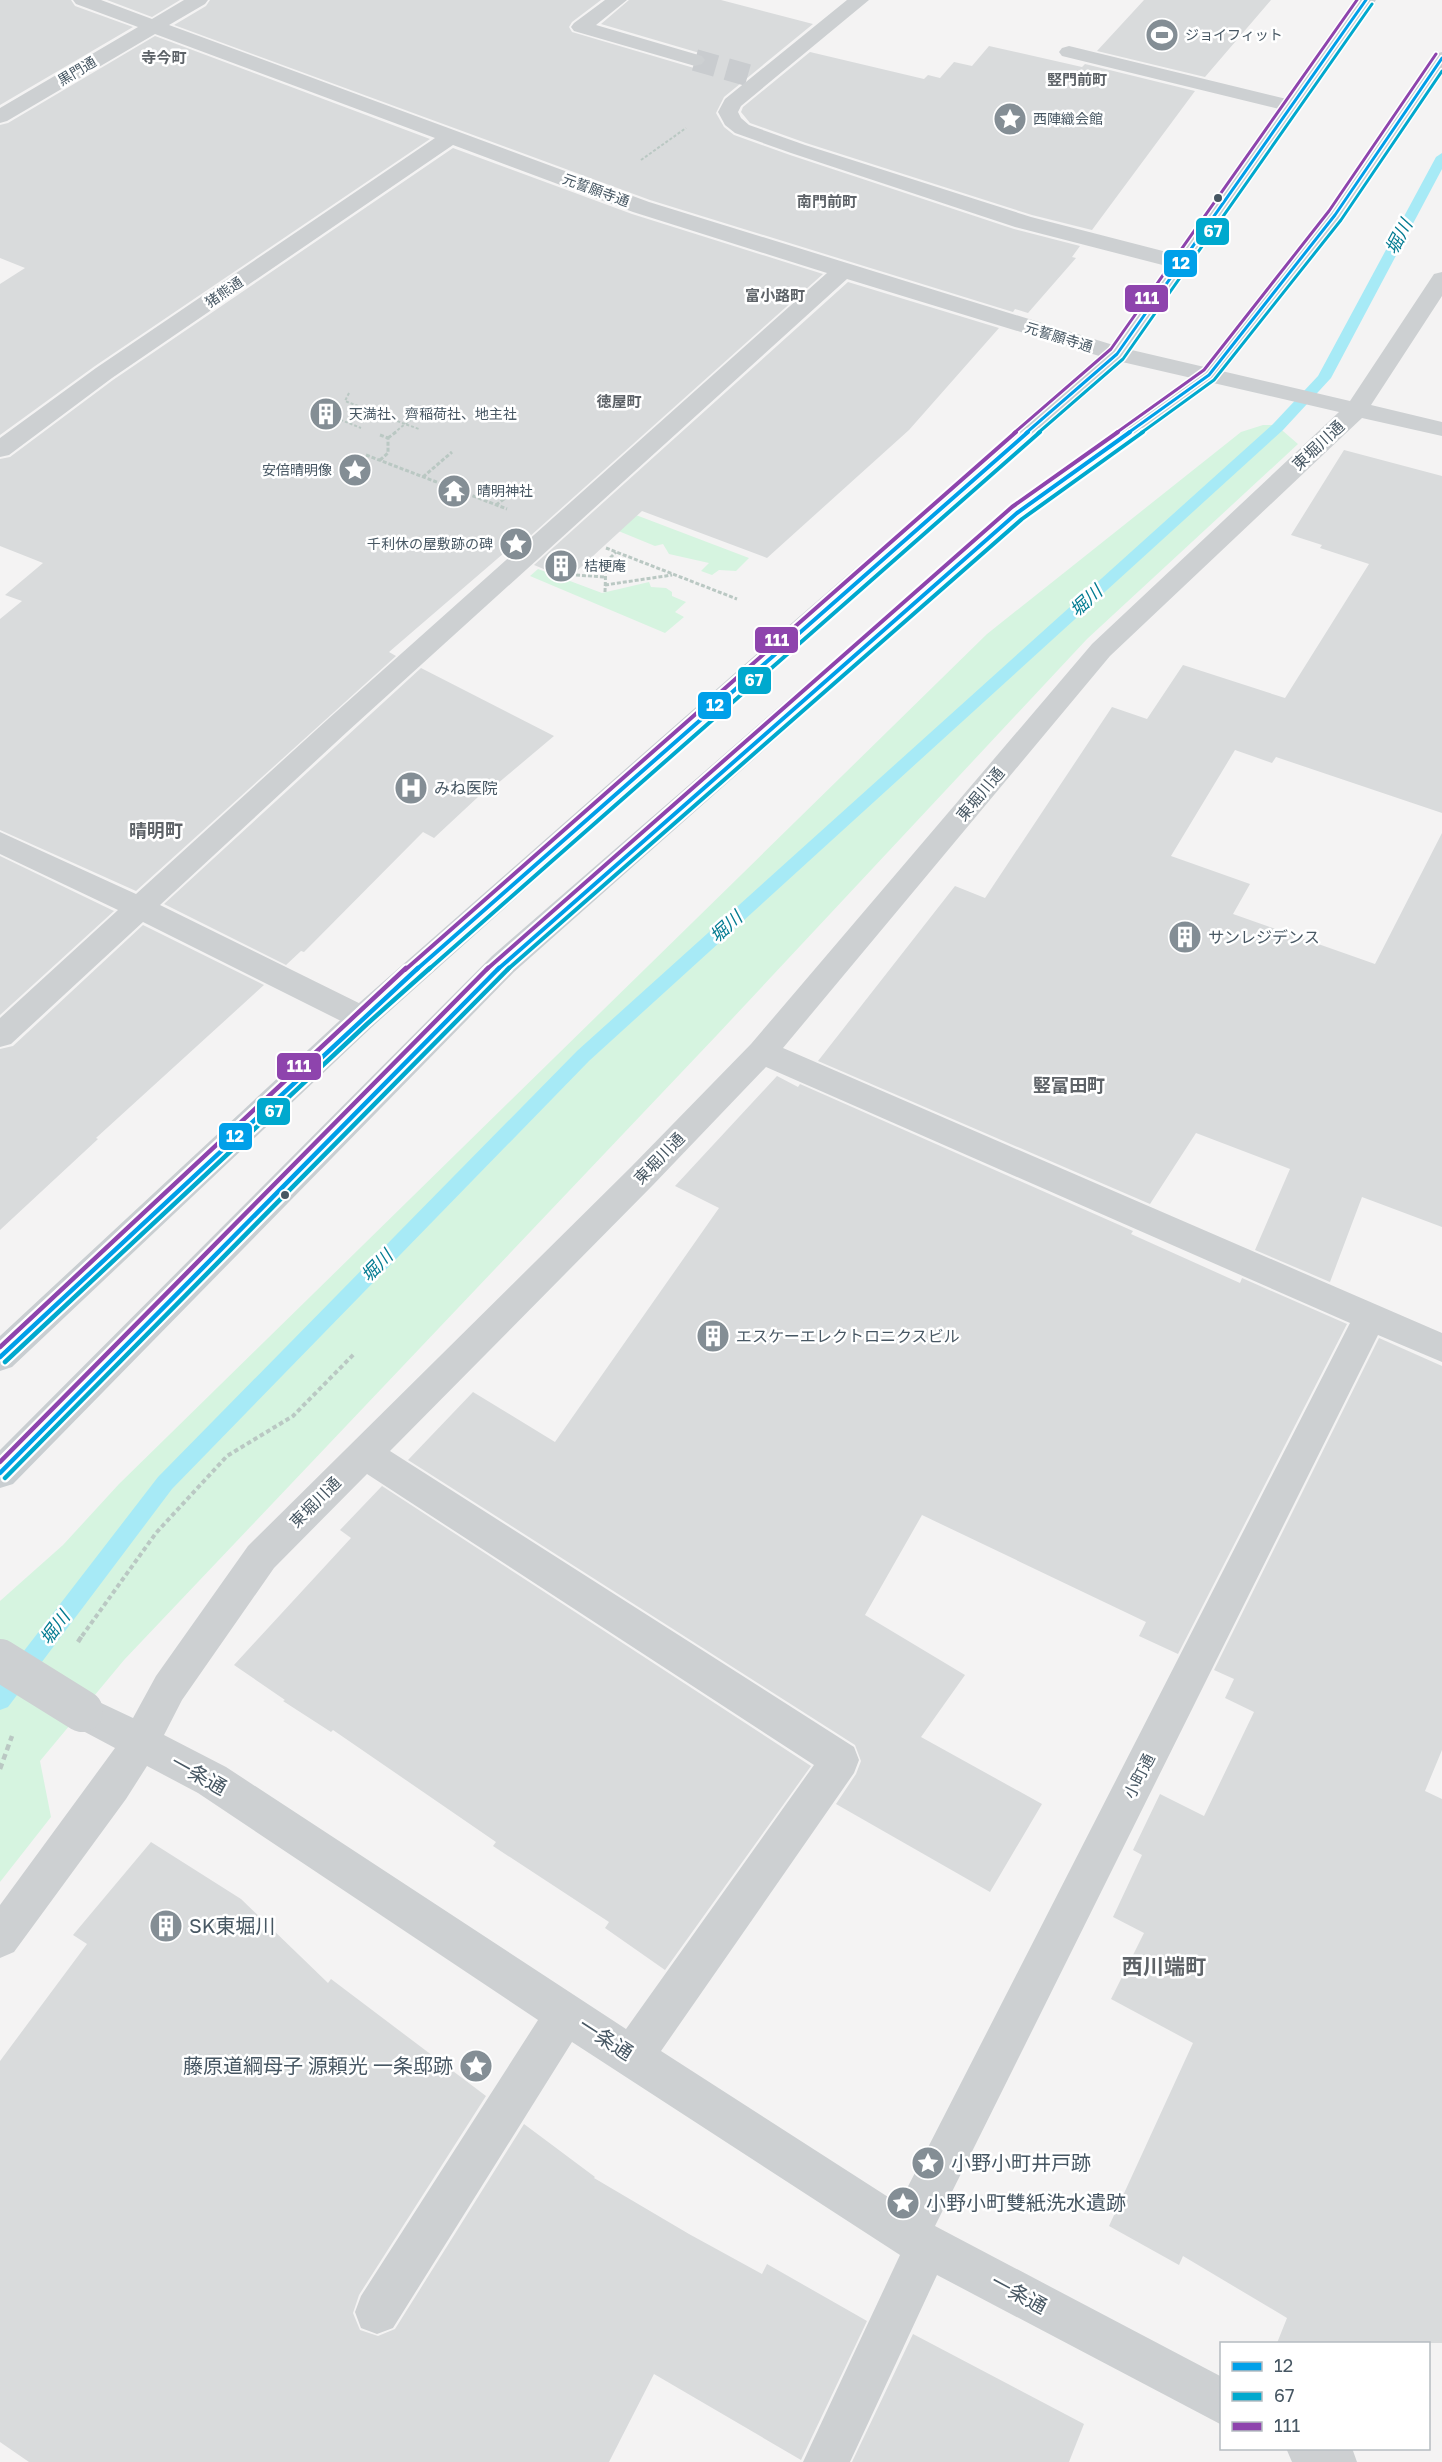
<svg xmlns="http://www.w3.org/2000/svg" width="1442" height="2462" font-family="'Golos Text','Noto Sans JP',sans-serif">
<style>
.green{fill:#d6f4e0}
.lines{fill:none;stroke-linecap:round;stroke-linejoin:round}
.stream{fill:#a7eaf6;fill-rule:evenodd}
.building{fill:#d9dbdc}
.minor-tunnel{stroke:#c9cccf;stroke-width:22;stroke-dasharray:22 11;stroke-linecap:butt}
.path-far3{stroke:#bac8c3;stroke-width:2;stroke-dasharray:3 2;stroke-linecap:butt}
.path-far2{stroke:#bac8c3;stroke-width:3;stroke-dasharray:4 2;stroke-linecap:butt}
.path-far1{stroke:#bac8c3;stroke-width:4;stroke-dasharray:4.5 3;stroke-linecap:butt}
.path{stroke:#bac8c3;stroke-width:4.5;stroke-dasharray:6 4;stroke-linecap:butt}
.minor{fill:#cdd0d2;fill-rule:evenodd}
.major{fill:#c9ced1;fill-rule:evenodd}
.minor-bridge{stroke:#cdd0d2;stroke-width:42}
.bus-1-far2-casing{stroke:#fff;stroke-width:6}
.bus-1-far1-casing{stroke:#fff;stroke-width:8}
.bus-1-casing{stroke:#fff;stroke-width:9}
.bus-2-far2-casing{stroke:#fff;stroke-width:6}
.bus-2-far1-casing{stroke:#fff;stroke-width:8}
.bus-2-casing{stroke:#fff;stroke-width:9}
.bus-3-far2-casing{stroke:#fff;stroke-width:6}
.bus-3-far1-casing{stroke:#fff;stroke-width:8}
.bus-3-casing{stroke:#fff;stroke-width:9}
.bus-1-far2{stroke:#00a0e9;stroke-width:3}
.bus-1-far1{stroke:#00a0e9;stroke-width:4}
.bus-1{stroke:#00a0e9;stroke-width:4.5}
.bus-2-far2{stroke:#00a9ce;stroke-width:3}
.bus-2-far1{stroke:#00a9ce;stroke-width:4}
.bus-2{stroke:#00a9ce;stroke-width:4.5}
.bus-3-far2{stroke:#8e44ad;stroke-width:3}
.bus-3-far1{stroke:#8e44ad;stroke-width:4}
.bus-3{stroke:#8e44ad;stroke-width:4.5}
.bus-dot{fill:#475763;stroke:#fff;stroke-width:2}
.labels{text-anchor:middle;stroke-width:5;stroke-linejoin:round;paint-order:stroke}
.far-poi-label{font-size:14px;fill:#475763;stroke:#fff;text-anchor:start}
.far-street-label{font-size:14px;fill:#475763;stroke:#fff}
.far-neighbourhood-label{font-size:15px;font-weight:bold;fill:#5e6368;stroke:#fff}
.street-label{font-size:16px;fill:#475763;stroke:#fff}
.poi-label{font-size:16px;fill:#475763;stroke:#fff;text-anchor:start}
.water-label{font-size:18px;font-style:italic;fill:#047c92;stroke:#fff}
.neighbourhood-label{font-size:18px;font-weight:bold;fill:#5e6368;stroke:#fff}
.near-street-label{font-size:20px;fill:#475763;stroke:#fff}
.near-poi-label{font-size:20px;fill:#475763;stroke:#fff;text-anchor:start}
.near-neighbourhood-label{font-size:21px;font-weight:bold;fill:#5e6368;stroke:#fff}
.line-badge{stroke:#fff;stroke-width:2}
.badge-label{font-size:16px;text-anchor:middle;font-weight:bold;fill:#fff}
</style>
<rect width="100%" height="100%" fill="#f4f3f3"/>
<path class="green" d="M1263 425H1276L1298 444 1087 639 717 1035 124 1660 40 1761 51 1817 0 1882V1601L63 1545 119 1484 987 634 1241 432Z
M607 504 749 558 736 571 719 570 712 575 701 571 709 563 669 554 663 544 655 546 616 530Z
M538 569 602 593 649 582 651 587 666 588 672 592V596L686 602 675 612 684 617 665 633 530 576Z"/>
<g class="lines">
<path class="stream" d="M1442 153V169L1331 378 1283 430 589 1061 172 1489 8 1707 0 1710V1682L158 1477 577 1051 1273 424 1318 376 1436 157Z"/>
</g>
<path class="building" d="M0 0H71L75 6 133 27 0 105Z
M107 0H180L152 17Z
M210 0H601L572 22 569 27 572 32 694 68 703 66 707 61 703 54 601 24 629 0H721L813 24 724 97 716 113 724 127 734 135 790 155 1014 229 1080 246 1072 257 1076 258 1028 313 1015 309 1013 312 650 200 174 25 206 6Z
M1144 0H1271L1205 77 1097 51Z
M155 36 430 139 95 366 0 435V284L25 268 0 258V125L8 123Z
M989 46 1082 67 1085 64 1195 91 1092 230 1032 215 806 143 750 123 741 112 743 107 810 52 924 79 928 75 940 78 954 62 972 66Z
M453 148 632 214 823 274 509 555 504 553 389 652 396 656 136 891 0 830V619L22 601 5 595 43 563 0 546V459L10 457 113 380Z
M848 282 999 328 909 430 767 558 642 511 568 579 534 565Z
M1344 450 1442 476V813L1276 757 1272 763 1235 750 1171 856 1250 884 1233 914 1375 964 1442 833V1227L1362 1197 1330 1282 1255 1250 1290 1169 1196 1133 1150 1204 818 1061 955 886 985 898 1112 707 1147 719 1183 665 1285 698 1369 564 1320 548 1322 545 1291 535Z
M421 668 554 736 497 784 493 783 434 838 423 832 304 952 301 951 286 965 164 904Z
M0 856 114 911 0 1015Z
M143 925 264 985 96 1138 98 1139 0 1230V1049L13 1046Z
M777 1076 798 1087 800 1084 1133 1231 1131 1234 1240 1283 1242 1278 1347 1324 1178 1654 1139 1636 1146 1622 922 1515 865 1615 965 1675 921 1737 1042 1804 990 1892 836 1804 856 1774 861 1761 855 1745 408 1460 473 1392 555 1442 719 1208 675 1186Z
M1379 1338 1442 1366V1750L1425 1791 1442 1799V2343H1277L1287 2318 1183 2256 1179 2265 1109 2226 1193 2043 1111 1999 1144 1933 1113 1917 1142 1855 1133 1850 1160 1794 1204 1816 1254 1712 1225 1698 1234 1679 1214 1670Z
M382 1486 811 1766 665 1970 605 1928 609 1922 493 1846 496 1842 333 1730 331 1732 283 1701 285 1700 234 1665 351 1538 340 1530Z
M151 1842 241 1899 328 1983 331 1979 486 2096 359 2295 353 2313 360 2330 378 2336 395 2329 524 2124 595 2177 594 2178 689 2234 762 2274 767 2264 867 2321 801 2460 654 2374 609 2462H29L0 2442V2061L87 1944 73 1935Z
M913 2334 1084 2424 1069 2462H852Z"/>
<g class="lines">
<path class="minor-tunnel" d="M695 60 751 76"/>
<path class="path-far3" d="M641 160 686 128
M349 393 345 401 405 424 394 433
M331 416 361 428
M416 416 405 424 419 429"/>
<path class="path-far2" d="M380 435 388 438
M388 438 396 432
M366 455 507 509
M380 460 388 453V438
M423 477 452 452
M496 505 504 499
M606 548 737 599
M576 575 605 577
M605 585 672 575
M605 592 606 562 616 552"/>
<path class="path-far1" d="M82 1636 156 1533 227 1456 293 1416 355 1353"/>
<path class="path" d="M78 1642 83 1634
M0 1769 12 1736"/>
<path class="minor" d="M73 0H101L152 19 184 0H208L205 4 169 25 649 202 1123 348 1350 401 1434 274 1442 272V296L1371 405 1442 422V436L1362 418 1110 656 783 1048 1442 1333V1362L1378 1335 935 2226 1222 2377V2425L937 2275 850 2462H803L900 2255 572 2042 393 2328 377 2334 361 2328 355 2312 361 2296 538 2020 198 1793 147 1766 126 1799 14 1952 0 1958V1905L115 1748 68 1723 63 1711 68 1699 82 1694 133 1718 156 1676 248 1546 631 1167 751 1044 1092 644 1339 412 1109 359 847 279 347 732 160 905 373 1010 377 1018 373 1026 362 1029 351 1026 143 922 11 1044 0 1047V1018L118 910 0 854V832L136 894 327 720 827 273 633 212 453 145 112 378 9 455 0 457V438L96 368 435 138 155 34 7 121 0 123V108L138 27 76 4ZM766 1067 1350 1323 899 2204 661 2051 854 1773 859 1760 854 1747 390 1451 653 1185ZM367 1474 814 1765 626 2029 226 1767 164 1735 182 1700 274 1568Z
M605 0H627L596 25 702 56 705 60 702 64 695 66 574 31 571 27 574 23Z
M847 0H869L741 106 738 112 741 118 749 125 805 145 1031 217 1190 258 1193 263 1190 268 1182 270 1015 227 791 153 735 133 725 125 718 112 725 99Z
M1069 46 1299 102 1302 106 1299 110 1292 112 1062 56 1059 52 1062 48Z
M1286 2448H1352L1357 2462H1292Z"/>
<path class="major" d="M1356 0H1376L1125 359 811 634 373 1026 12 1367 0 1371V1336L351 1010 793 622 1109 349Z
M1442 52V73L1343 220 1217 380 1026 518 514 972 13 1484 0 1488V1450L492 956 1008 508 1201 370 1327 210 1435 54Z"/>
<path class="minor-bridge" d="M0 1660 82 1711"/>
<defs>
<path id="bus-1-far2" d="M1026 433 1117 354 1366 0
M1128 433 1209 375 1335 215 1442 58"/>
<path id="bus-1-far1" d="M416 970 1028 432
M497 970 1017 513 1130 432"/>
<path id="bus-1" d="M0 1357 418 968
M0 1473 499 968"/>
<path id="bus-2-far2" d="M1038 433 1123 359 1372 4
M1141 433 1214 380 1341 220 1442 71"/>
<path id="bus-2-far1" d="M428 970 1040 432
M507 970 1022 519 1143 432"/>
<path id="bus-2" d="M5 1362 367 1024 430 968
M5 1478 509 968"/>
<path id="bus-3-far2" d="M1014 433 1111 349 1357 0
M1116 433 1204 370 1329 211 1436 54"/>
<path id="bus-3-far1" d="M405 970 1016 432
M486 970 1012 507 1118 432"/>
<path id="bus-3" d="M0 1347 406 968
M0 1462 488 968"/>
</defs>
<use href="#bus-1-far2" class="bus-1-far2-casing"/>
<use href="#bus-1-far1" class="bus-1-far1-casing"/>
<use href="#bus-1" class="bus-1-casing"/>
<use href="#bus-2-far2" class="bus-2-far2-casing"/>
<use href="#bus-2-far1" class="bus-2-far1-casing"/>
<use href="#bus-2" class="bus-2-casing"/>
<use href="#bus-3-far2" class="bus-3-far2-casing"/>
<use href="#bus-3-far1" class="bus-3-far1-casing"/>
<use href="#bus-3" class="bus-3-casing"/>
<use href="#bus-1-far2" class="bus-1-far2"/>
<use href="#bus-1-far1" class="bus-1-far1"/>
<use href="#bus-1" class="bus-1"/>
<use href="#bus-2-far2" class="bus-2-far2"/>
<use href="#bus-2-far1" class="bus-2-far1"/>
<use href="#bus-2" class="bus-2"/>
<use href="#bus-3-far2" class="bus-3-far2"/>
<use href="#bus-3-far1" class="bus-3-far1"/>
<use href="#bus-3" class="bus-3"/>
</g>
<defs>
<symbol id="stadium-disc" viewBox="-11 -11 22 22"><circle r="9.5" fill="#848e95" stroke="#fff"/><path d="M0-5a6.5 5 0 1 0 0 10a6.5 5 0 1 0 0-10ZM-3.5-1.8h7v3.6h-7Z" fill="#fff"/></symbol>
<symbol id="sight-disc" viewBox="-11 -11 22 22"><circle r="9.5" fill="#848e95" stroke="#fff"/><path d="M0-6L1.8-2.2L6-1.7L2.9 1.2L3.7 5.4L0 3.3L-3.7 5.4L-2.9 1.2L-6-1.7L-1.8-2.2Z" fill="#fff"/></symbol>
<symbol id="building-disc" viewBox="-11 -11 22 22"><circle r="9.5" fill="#848e95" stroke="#fff"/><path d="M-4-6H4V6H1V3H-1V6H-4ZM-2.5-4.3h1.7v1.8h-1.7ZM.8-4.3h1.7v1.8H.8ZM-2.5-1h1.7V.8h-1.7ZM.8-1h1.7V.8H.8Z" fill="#fff"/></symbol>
<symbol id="temple-disc" viewBox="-11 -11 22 22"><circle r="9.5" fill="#848e95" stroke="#fff"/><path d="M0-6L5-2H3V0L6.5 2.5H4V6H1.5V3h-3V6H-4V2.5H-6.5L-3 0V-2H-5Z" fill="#fff"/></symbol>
<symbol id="hospital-disc" viewBox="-11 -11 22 22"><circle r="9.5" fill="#848e95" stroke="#fff"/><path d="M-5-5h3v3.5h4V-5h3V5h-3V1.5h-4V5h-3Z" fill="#fff"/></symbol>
</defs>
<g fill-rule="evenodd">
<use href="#stadium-disc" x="1143" y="16" width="38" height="38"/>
<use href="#sight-disc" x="991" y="100" width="38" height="38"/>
<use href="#building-disc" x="307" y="395" width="38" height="38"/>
<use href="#sight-disc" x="336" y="451" width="38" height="38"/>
<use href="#temple-disc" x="435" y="472" width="38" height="38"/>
<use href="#sight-disc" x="497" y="525" width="38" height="38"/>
<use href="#building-disc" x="542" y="547" width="38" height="38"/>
<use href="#hospital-disc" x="392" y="769" width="38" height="38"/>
<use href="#building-disc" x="1166" y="918" width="38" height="38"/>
<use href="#building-disc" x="694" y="1317" width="38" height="38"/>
<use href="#building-disc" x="147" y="1907" width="38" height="38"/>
<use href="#sight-disc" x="457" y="2047" width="38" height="38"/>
<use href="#sight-disc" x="909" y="2144" width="38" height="38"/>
<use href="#sight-disc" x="884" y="2184" width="38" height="38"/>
</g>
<g class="bus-dot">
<circle cx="1218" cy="198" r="5"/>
<circle cx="285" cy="1195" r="5"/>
</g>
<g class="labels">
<g class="far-poi-label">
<text x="1185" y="40">ジョイフィット</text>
<text x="1033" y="124">西陣織会館</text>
<text x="349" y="419">天満社、齊稲荷社、地主社</text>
<text x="332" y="475" text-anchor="end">安倍晴明像</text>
<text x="477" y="496">晴明神社</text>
<text x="493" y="549" text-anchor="end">千利休の屋敷跡の碑</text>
<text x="584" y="571">桔梗庵</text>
</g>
<g class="far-street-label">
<text transform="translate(77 71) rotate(-31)" y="5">黒門通</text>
<text transform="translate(596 190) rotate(20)" y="5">元誓願寺通</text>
<text transform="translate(224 292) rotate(-34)" y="5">猪熊通</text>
<text transform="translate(1059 337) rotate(17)" y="5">元誓願寺通</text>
</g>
<g class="far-neighbourhood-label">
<text x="164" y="63">寺今町</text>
<text x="1077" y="85">竪門前町</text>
<text x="827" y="207">南門前町</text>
<text x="775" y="301">富小路町</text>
<text x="619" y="407">徳屋町</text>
</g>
<g class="street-label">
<text transform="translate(1318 445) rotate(-43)" y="6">東堀川通</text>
<text transform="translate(980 794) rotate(-50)" y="6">東堀川通</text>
<text transform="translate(659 1158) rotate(-46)" y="6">東堀川通</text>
<text transform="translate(315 1502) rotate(-45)" y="6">東堀川通</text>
<text transform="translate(1139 1776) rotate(-63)" y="6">小町通</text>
</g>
<g class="poi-label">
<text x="434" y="794">みね医院</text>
<text x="1208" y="943">サンレジデンス</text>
<text x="736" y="1342">エスケーエレクトロニクスビル</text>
</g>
<g class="water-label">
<text transform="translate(1399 237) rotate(-62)" y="6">堀川</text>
<text transform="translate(1086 601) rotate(-42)" y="6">堀川</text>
<text transform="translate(726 927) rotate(-42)" y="6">堀川</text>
<text transform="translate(377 1266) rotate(-46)" y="6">堀川</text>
<text transform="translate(55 1628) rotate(-53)" y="6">堀川</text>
</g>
<g class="neighbourhood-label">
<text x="156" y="837">晴明町</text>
<text x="1069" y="1092">竪富田町</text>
</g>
<g class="near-street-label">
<text transform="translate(199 1775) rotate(29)" y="7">一条通</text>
<text transform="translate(606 2039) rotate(33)" y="7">一条通</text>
<text transform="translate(1019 2294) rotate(28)" y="7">一条通</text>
</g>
<g class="near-poi-label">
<text x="189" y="1933">SK東堀川</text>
<text x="453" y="2073" text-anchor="end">藤原道綱母子 源頼光 一条邸跡</text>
<text x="951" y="2170">小野小町井戸跡</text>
<text x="926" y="2210">小野小町雙紙洗水遺跡</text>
</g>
<g class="near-neighbourhood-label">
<text x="1164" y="1974">西川端町</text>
</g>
</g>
<g class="line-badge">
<rect x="1195" y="217" width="35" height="29" rx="6" fill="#00a9ce"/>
<rect x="1163" y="249" width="35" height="29" rx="6" fill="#00a0e9"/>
<rect x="1124" y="284" width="45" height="29" rx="6" fill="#8e44ad"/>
<rect x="754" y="626" width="45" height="28" rx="6" fill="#8e44ad"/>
<rect x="737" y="666" width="35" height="29" rx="6" fill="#00a9ce"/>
<rect x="697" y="691" width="35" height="29" rx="6" fill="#00a0e9"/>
<rect x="276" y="1052" width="46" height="29" rx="6" fill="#8e44ad"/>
<rect x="256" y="1097" width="35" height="29" rx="6" fill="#00a9ce"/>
<rect x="218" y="1122" width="35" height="29" rx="6" fill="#00a0e9"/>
</g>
<g class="badge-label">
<text x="1213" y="237">67</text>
<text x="1181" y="269">12</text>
<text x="1147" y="304">111</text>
<text x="777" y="646">111</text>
<text x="754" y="686">67</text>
<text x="715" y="711">12</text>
<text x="299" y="1072">111</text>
<text x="274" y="1117">67</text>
<text x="235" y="1142">12</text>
</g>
<rect x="1220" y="2342" width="210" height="108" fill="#ffffff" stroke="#b5bcc1" stroke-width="1.5"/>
<rect x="1232" y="2362" width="30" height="9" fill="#00a0e9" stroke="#b5bcc1" stroke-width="1.5"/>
<text x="1274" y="2372" font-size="18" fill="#475763">12</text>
<rect x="1232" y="2392" width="30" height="9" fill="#00a9ce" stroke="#b5bcc1" stroke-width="1.5"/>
<text x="1274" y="2402" font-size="18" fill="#475763">67</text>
<rect x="1232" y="2422" width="30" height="9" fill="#8e44ad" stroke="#b5bcc1" stroke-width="1.5"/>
<text x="1274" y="2432" font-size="18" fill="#475763">111</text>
</svg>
